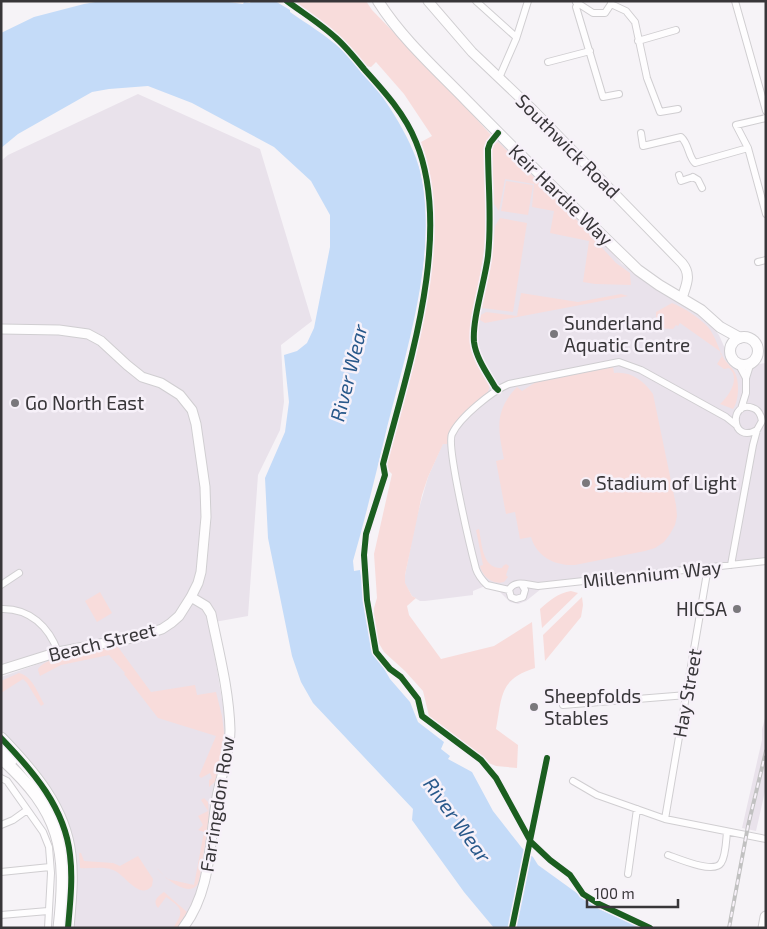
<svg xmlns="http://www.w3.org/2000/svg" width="767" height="929" font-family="'Exo 2',sans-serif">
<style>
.built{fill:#e9e2eb}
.green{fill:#f8dcdb}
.water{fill:#c4dbf8}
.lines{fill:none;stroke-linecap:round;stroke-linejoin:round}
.street-casing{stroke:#d0ced1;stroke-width:8}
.secondary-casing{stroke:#d0ced1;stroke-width:11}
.primary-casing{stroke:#d0ced1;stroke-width:12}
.highway-casing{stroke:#d0ced1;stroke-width:13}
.street{stroke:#fefdfe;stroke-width:6}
.secondary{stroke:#fefdfe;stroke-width:9}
.primary{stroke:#fefdfe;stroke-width:10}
.highway{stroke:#fefdfe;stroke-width:11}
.rail-casing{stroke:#c1c1c1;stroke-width:4}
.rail{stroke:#f7f1f9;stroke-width:2;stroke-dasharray:5.5;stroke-linecap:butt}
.cycleway-casing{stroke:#f7f1f9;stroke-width:9}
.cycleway{stroke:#1b5e20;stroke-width:6}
.poi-dot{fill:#7a787c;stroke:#f7f1f9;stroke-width:2}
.labels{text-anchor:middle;stroke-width:5;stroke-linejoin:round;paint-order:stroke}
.street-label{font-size:19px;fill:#383639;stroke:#f7f1f9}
.poi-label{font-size:19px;fill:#383639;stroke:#f7f1f9;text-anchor:start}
.water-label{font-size:20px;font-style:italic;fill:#28588a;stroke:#f7f1f9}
</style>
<rect width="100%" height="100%" fill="#f6f3f7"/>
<path class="built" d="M138 94 260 149 312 321 281 345 284 402 280 430 258 475 248 616 209 623 225 717 226 733 198 895 180 928H71L73 845 1 734V677L67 654 147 640 166 631 1 668V161L8 155Z
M493 132 577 214 622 264 705 319 719 335 730 360 738 368H754L759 364 766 363V564L552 587 541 589 526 601 518 604 510 602 500 592 485 586 473 591V595L425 601H420L412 596 405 584V575L416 519 428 477 443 443 447 444 449 433 490 386 472 346 474 312 485 246V147L487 140Z
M766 715V787L756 831 742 828 762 740V729Z"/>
<path class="green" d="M293 1H366L372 10 451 91 491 135 485 147V246L474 312 472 346 490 386 487 394 449 433 447 444H443L428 477 422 495 405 575V583L412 596 416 598 407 606 409 615 441 659 494 646 532 622 535 668C499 679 502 697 496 729L518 745 517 768 496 766 481 760 449 731 429 716 423 691 405 671 384 652 377 640 373 623 374 608 377 598 374 554 392 474 389 471 387 464 418 332 432 248V195L421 142 432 136 404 94 376 62 371 67 366 66 339 36Z
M498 142 573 216 616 263 630 273 631 285 595 284 583 282 589 241 550 233 554 211 532 207 534 184 505 179 499 211 494 204 492 149 493 145Z
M506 181 533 185 528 215 501 211Z
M500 218 527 223 513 312 482 308 493 248 495 226Z
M521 293 578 302 621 294 628 296 485 323 480 320 481 315 486 312 517 316Z
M672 303C686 309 697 316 708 327 716 337 718 348 724 359 727 363 731 367 734 371 740 380 739 401 733 409L720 404C729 396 741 378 729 368L724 369 717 364 722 356 720 354 721 352 680 323 678 326 676 325 673 329 656 328V312Z
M613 367 614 373C631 371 643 380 653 394L676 505 677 516 675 525 670 534 664 542 655 548 645 551 575 565C555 566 537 557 531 537L520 539 515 512 506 514 496 461 504 459C498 429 494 411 517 387L522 391 536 382Z
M479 529C482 544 482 569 502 568L503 566 506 564 509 566 506 575 508 577 504 582C492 585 483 577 480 566L483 565 476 530Z
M571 591 578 593 542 628 540 609C550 600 558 593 571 591Z
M100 592 112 613 97 622 85 601Z
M582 597 583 605 581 617 545 661 543 635Z
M118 647 151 692 195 685 197 695 216 692 222 716 224 733 216 781 209 787V780L212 778 210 773 201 778 199 776 216 736 158 718 124 674 125 673 109 655 61 665 40 676 38 670C43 655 103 649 118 647Z
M19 673C32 676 38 693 44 704L41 706 27 683 23 679 1 693V681Z
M204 798 208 802 209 820 199 881C192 901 164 878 157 868L167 879 194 885 204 832 198 830 203 825 198 816 208 811 201 800Z
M79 853H81L84 861 113 863 120 866 138 856 153 879 152 886C139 901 125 874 113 870 103 866 90 869 80 868Z
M164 892 187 912 177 928H173C185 911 182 908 166 897L158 908C152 901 158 896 164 892Z"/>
<path class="water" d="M101 1H222L243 4 244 2 250 3 251 1H275L290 10V12C307 24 326 35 342 50 370 74 403 123 416 158 445 237 404 357 385 436 375 478 365 519 353 561L354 571 360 570 374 651 390 679 410 702 418 722 444 742 441 749 450 756 448 759 472 772 493 811 522 848 533 857 538 865 599 909 642 928H494L464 892 412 820 413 809 313 703 301 682 292 656 268 538 265 478 285 432 289 402 284 355 297 351 307 343 314 328 330 247V215L311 181 274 147 192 103 148 86 109 89 92 92 18 134 1 148V33L34 17 84 4Z"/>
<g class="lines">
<defs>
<path id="street" d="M476 1 516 37
M735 1 766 111
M576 2 593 13H605L611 4V2
M578 3 576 7 603 97 619 94
M611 4 626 11 635 22 647 78 660 112 678 109
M638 41 676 30
M548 62 590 51
M499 78 516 39 528 1
M766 118 736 125 748 148 766 214
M641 133 643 146 681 137C689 144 688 156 695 163L748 148
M679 175 681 181 693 177
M693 177 698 180 702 188
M758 262 766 260
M738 363 746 378
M741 409 746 393V378L751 362
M731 565 753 445 757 430 762 421C761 415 759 410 753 408 729 399 730 445 757 430
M1 585 19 573
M522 585 525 590 523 597 516 599 511 597 509 590C515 579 527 585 538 586L766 561
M509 590 487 585C482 580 478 575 476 569 471 550 446 446 452 434 460 417 492 391 509 384L619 362 641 370 726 417 736 425
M1 609C30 608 49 627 58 652
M563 705 687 695
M1 778 7 781 43 832 49 847 51 873 48 928
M573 781 597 795 665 819 766 839
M665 819 708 567
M1 825 13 820 27 810
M668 855C679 859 714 874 721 863 726 856 726 840 727 832
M1 872 50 867
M628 874 637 809
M1 915 48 911"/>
<path id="secondary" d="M428 1 472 52 533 110 682 263C692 275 686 285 682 298
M1 329 59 330 88 334 101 341 127 365 142 377 161 383 180 395 192 410 196 424 205 487 206 517 201 572 198 583 191 597 179 616 171 623 162 629 137 637 58 652 1 670
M1 751 12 761
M183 928C212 890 209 842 217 797 221 775 230 753 230 730 229 691 219 653 211 614L206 606 191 597"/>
<path id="primary" d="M378 1C402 39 436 69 467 101 523 158 580 214 638 270L659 285 701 310 720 327 740 338
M730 351a14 14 0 1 1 28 0a14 14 0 1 1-28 0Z"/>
<path id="highway" d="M1 738C33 771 65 808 70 855 73 879 70 904 68 928
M1 758C61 812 68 849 59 928
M764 928 766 917"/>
</defs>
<use href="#street" class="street-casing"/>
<use href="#secondary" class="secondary-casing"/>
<use href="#primary" class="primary-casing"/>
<use href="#highway" class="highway-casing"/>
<use href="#street" class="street"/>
<use href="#secondary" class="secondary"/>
<use href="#primary" class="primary"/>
<use href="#highway" class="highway"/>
<defs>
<path id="rail" d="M729 928 748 826 766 751"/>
</defs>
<use href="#rail" class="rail-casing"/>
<use href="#rail" class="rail"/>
<defs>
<path id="cycleway" d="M287 1C303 13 321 24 336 38 346 47 355 58 364 69 384 91 405 114 416 142 454 234 407 371 383 464L385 475 366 534 364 555 367 600 376 652 390 669 401 677 418 699 422 716 481 760 496 778 531 842 550 860 570 875 583 894 599 904 650 928
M498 133 490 143 488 149C488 185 492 220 488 256 485 281 472 319 474 342 476 358 487 373 495 387L498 390
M1 738C33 771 65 808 70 855 73 879 70 904 68 928
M512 928 547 758"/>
</defs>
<use href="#cycleway" class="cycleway-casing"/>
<use href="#cycleway" class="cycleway"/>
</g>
<g class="poi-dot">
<circle cx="554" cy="334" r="5"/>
<circle cx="15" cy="403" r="5"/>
<circle cx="586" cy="483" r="5"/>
<circle cx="737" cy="609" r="5"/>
<circle cx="534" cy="707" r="5"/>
</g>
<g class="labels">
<g class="street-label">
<text transform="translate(568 146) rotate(45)" y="7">Southwick Road</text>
<text transform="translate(561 195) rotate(44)" y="7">Keir Hardie Way</text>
<text transform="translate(652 574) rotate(-6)" y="7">Millennium Way</text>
<text transform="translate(102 642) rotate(-14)" y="7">Beach Street</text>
<text transform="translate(687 693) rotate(-80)" y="7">Hay Street</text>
<text transform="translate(217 804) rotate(-81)" y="7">Farringdon Row</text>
</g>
<g class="poi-label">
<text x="564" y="330">Sunderland<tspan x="564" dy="22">Aquatic Centre</tspan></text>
<text x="25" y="410">Go North East</text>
<text x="596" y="490">Stadium of Light</text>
<text x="727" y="616" text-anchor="end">HICSA</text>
<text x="544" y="703">Sheepfolds<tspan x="544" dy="22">Stables</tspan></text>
</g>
<g class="water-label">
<text transform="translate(349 373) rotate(-76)" y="7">River Wear</text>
<text transform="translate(457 820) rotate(54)" y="7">River Wear</text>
</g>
</g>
<rect width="767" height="929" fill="none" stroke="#383639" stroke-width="5"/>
<path d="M587 899v8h91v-8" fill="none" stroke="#383639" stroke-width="2.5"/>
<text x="594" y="899" font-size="15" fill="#383639" stroke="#f7f1f9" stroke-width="4" paint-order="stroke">100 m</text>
</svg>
